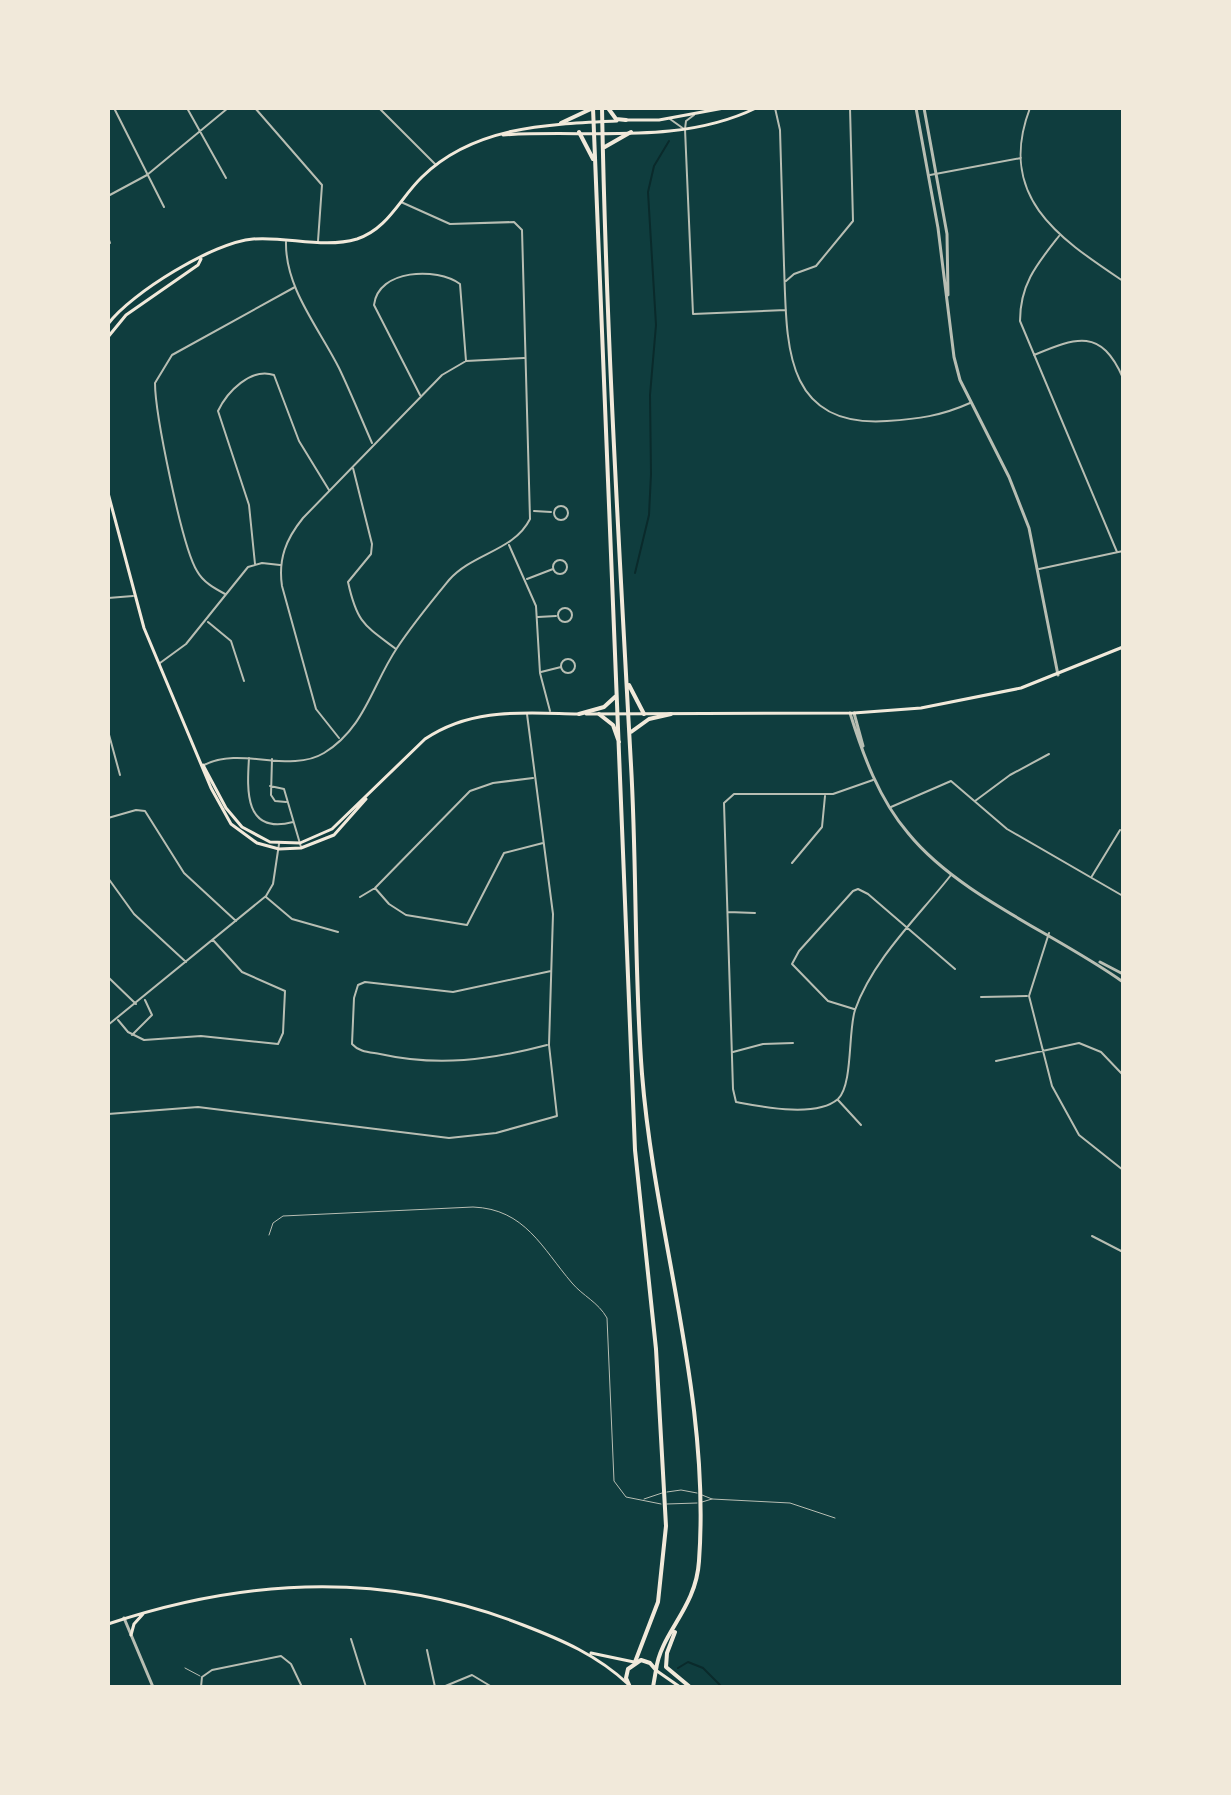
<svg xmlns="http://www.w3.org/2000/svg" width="1231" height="1795" font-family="'Space Grotesk',sans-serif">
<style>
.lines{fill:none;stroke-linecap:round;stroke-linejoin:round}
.stream{stroke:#0a2a2b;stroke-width:2}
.service{stroke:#b8beb3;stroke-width:1}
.minor{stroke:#b8beb3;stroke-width:2}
.tertiary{stroke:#b8beb3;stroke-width:3}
.secondary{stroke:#f1e9da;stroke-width:3}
.primary{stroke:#f1e9da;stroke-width:4}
</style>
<rect width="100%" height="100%" fill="#0f3d3e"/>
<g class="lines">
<path class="stream" d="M635 573 649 515 651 474 650 395 656 325 648 192 654 166 669 141
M678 1668 688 1662 703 1668 722 1687"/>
<path class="service" d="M269 1235 273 1223 283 1216 473 1207C525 1209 542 1248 572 1283 583 1296 598 1302 607 1318L614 1481 626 1497 661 1504
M667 1492 681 1490 697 1493
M702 1495 712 1499 790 1503 835 1518
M644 1499 662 1493
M702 1502 712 1499
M667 1504 697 1503
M185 1668 200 1676"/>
<path class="minor" d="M114 108 164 207
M187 108 226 178
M255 108 322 185 318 241
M379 108 435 164
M775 108 780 130C781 175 783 220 784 265 787 342 782 428 887 421 918 419 941 416 970 403
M1030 108C996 197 1059 238 1123 281
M694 115 686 121 685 129 693 314 786 310
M670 119 684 129
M930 175 1021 158
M108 196 147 175 228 108
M1059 236C1037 264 1020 284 1020 321L1117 552
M108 237 110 243
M286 242C285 288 319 328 339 368 351 393 361 418 372 443
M786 281 794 274 816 266 853 221 850 108
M1034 355C1077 337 1101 328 1123 378
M420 395 374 305C378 269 437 267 460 284L466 361
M353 468 372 544 371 554 348 582C357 623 364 625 396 649
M554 513a7 7 0 1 1 14 0a7 7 0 1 1-14 0Z
M534 511 551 512
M509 545 536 606 540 673 550 711
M553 567a7 7 0 1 1 14 0a7 7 0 1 1-14 0Z
M255 564 249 505 218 411C227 392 251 367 274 375L299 441 329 490
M1039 569 1123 551
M527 579 553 569
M225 594C214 588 203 582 197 571 182 547 155 413 155 383L172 355 295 287
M108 598 133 596
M558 615a7 7 0 1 1 14 0a7 7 0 1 1-14 0Z
M538 617 556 616
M208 622 231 641 244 681
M561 666a7 7 0 1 1 14 0a7 7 0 1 1-14 0Z
M160 663 186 644 248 567 262 563 280 565
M541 672 561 667
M108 731 120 775
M339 738 316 709 282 586C278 559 286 539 303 518L442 375 466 361 524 358
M249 758C247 790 244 835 293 822
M272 759 271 795 275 801 286 802
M204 765C242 746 289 774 324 753 365 728 372 685 397 648 412 625 431 602 449 580 473 553 514 551 530 519L522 230 514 222 450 224 401 202
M873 780 833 794H734L724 803 733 1089 736 1102C763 1107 816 1118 838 1099 853 1085 848 1031 855 1010 873 959 918 917 951 875
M270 786 284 789 301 847
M975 801 1010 775 1049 754
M891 807 951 781 1007 829 1123 896
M108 818 136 810 145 811 184 873 236 921
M792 863 822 827 825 796
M1092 876 1120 830
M108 878 134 914 186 962
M375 888 389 904 406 915 467 925 504 853 543 843
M266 897 292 919 338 932
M360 897 375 888 470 791 493 783 533 778
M728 912 755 913
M1049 933 1029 996 1052 1086 1079 1135 1123 1170
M108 977 136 1004
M981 997 1027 996
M854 1009 828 1001 792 964 799 951 853 891 858 889 868 894 955 969
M118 1020 128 1032 144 1040 201 1036 278 1044 283 1033 285 991 242 972 213 940
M108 1025 266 896 273 884 279 844
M132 1035 152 1015 145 1000
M547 1045C490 1060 438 1067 380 1054 369 1052 359 1052 352 1044L354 998 358 985 365 982 453 992 551 971
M733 1052 763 1044 793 1043
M996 1061 1079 1043 1101 1052 1123 1075
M838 1100 861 1125
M108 1114 198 1107 449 1138 496 1133 557 1116 549 1045 553 914 527 714
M1092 1236 1123 1252
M351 1639 366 1687
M427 1650 435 1687
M201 1687 202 1677 212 1670 281 1656 291 1664 302 1687
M443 1687 472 1675 492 1687"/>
<path class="tertiary" d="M916 108 938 228 954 357 960 380 1009 477 1029 528 1058 675
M924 108 947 234 948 295
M850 713C863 755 879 799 908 833 959 896 1056 934 1123 982
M854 713 863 746
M1100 962 1123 974
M124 1618 153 1687"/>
<path class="secondary" d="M625 120H659L724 108
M503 135C587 129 678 146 756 108
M108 324C131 293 214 242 253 239 287 236 323 249 357 239 388 229 400 198 422 177 474 126 549 124 617 121
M108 337 126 315 198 265 201 259
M108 493 144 628 211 788 231 824 257 843 279 849 301 848 334 835 366 799
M586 714 854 713 921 708 1021 688 1123 647
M203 765 226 808 242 827 270 842 300 843 332 829 425 739C472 707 524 713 578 714
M108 1624C245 1578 387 1571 523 1625 562 1640 597 1655 628 1684
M131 1635 134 1624 143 1614
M591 1653 634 1662
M657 1671 680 1687"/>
<path class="primary" d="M593 108 635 1150 656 1349 666 1526 658 1602 635 1662
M602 108C606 327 619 546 631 765 637 868 634 971 642 1074 655 1236 711 1397 699 1561 696 1609 661 1632 656 1670
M608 108 616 119 626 120
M561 123 593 108
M579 132 593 159
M603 148 631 132
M629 685 644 714
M579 714 604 707 616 696
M599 714 613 725 619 742
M631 732 649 719 671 714
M675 1632 667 1653 666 1667 690 1687
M630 1687 626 1678 628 1669 641 1660 650 1663 656 1670 653 1687"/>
</g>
<rect width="1231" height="1795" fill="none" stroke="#f1e9da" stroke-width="220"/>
</svg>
